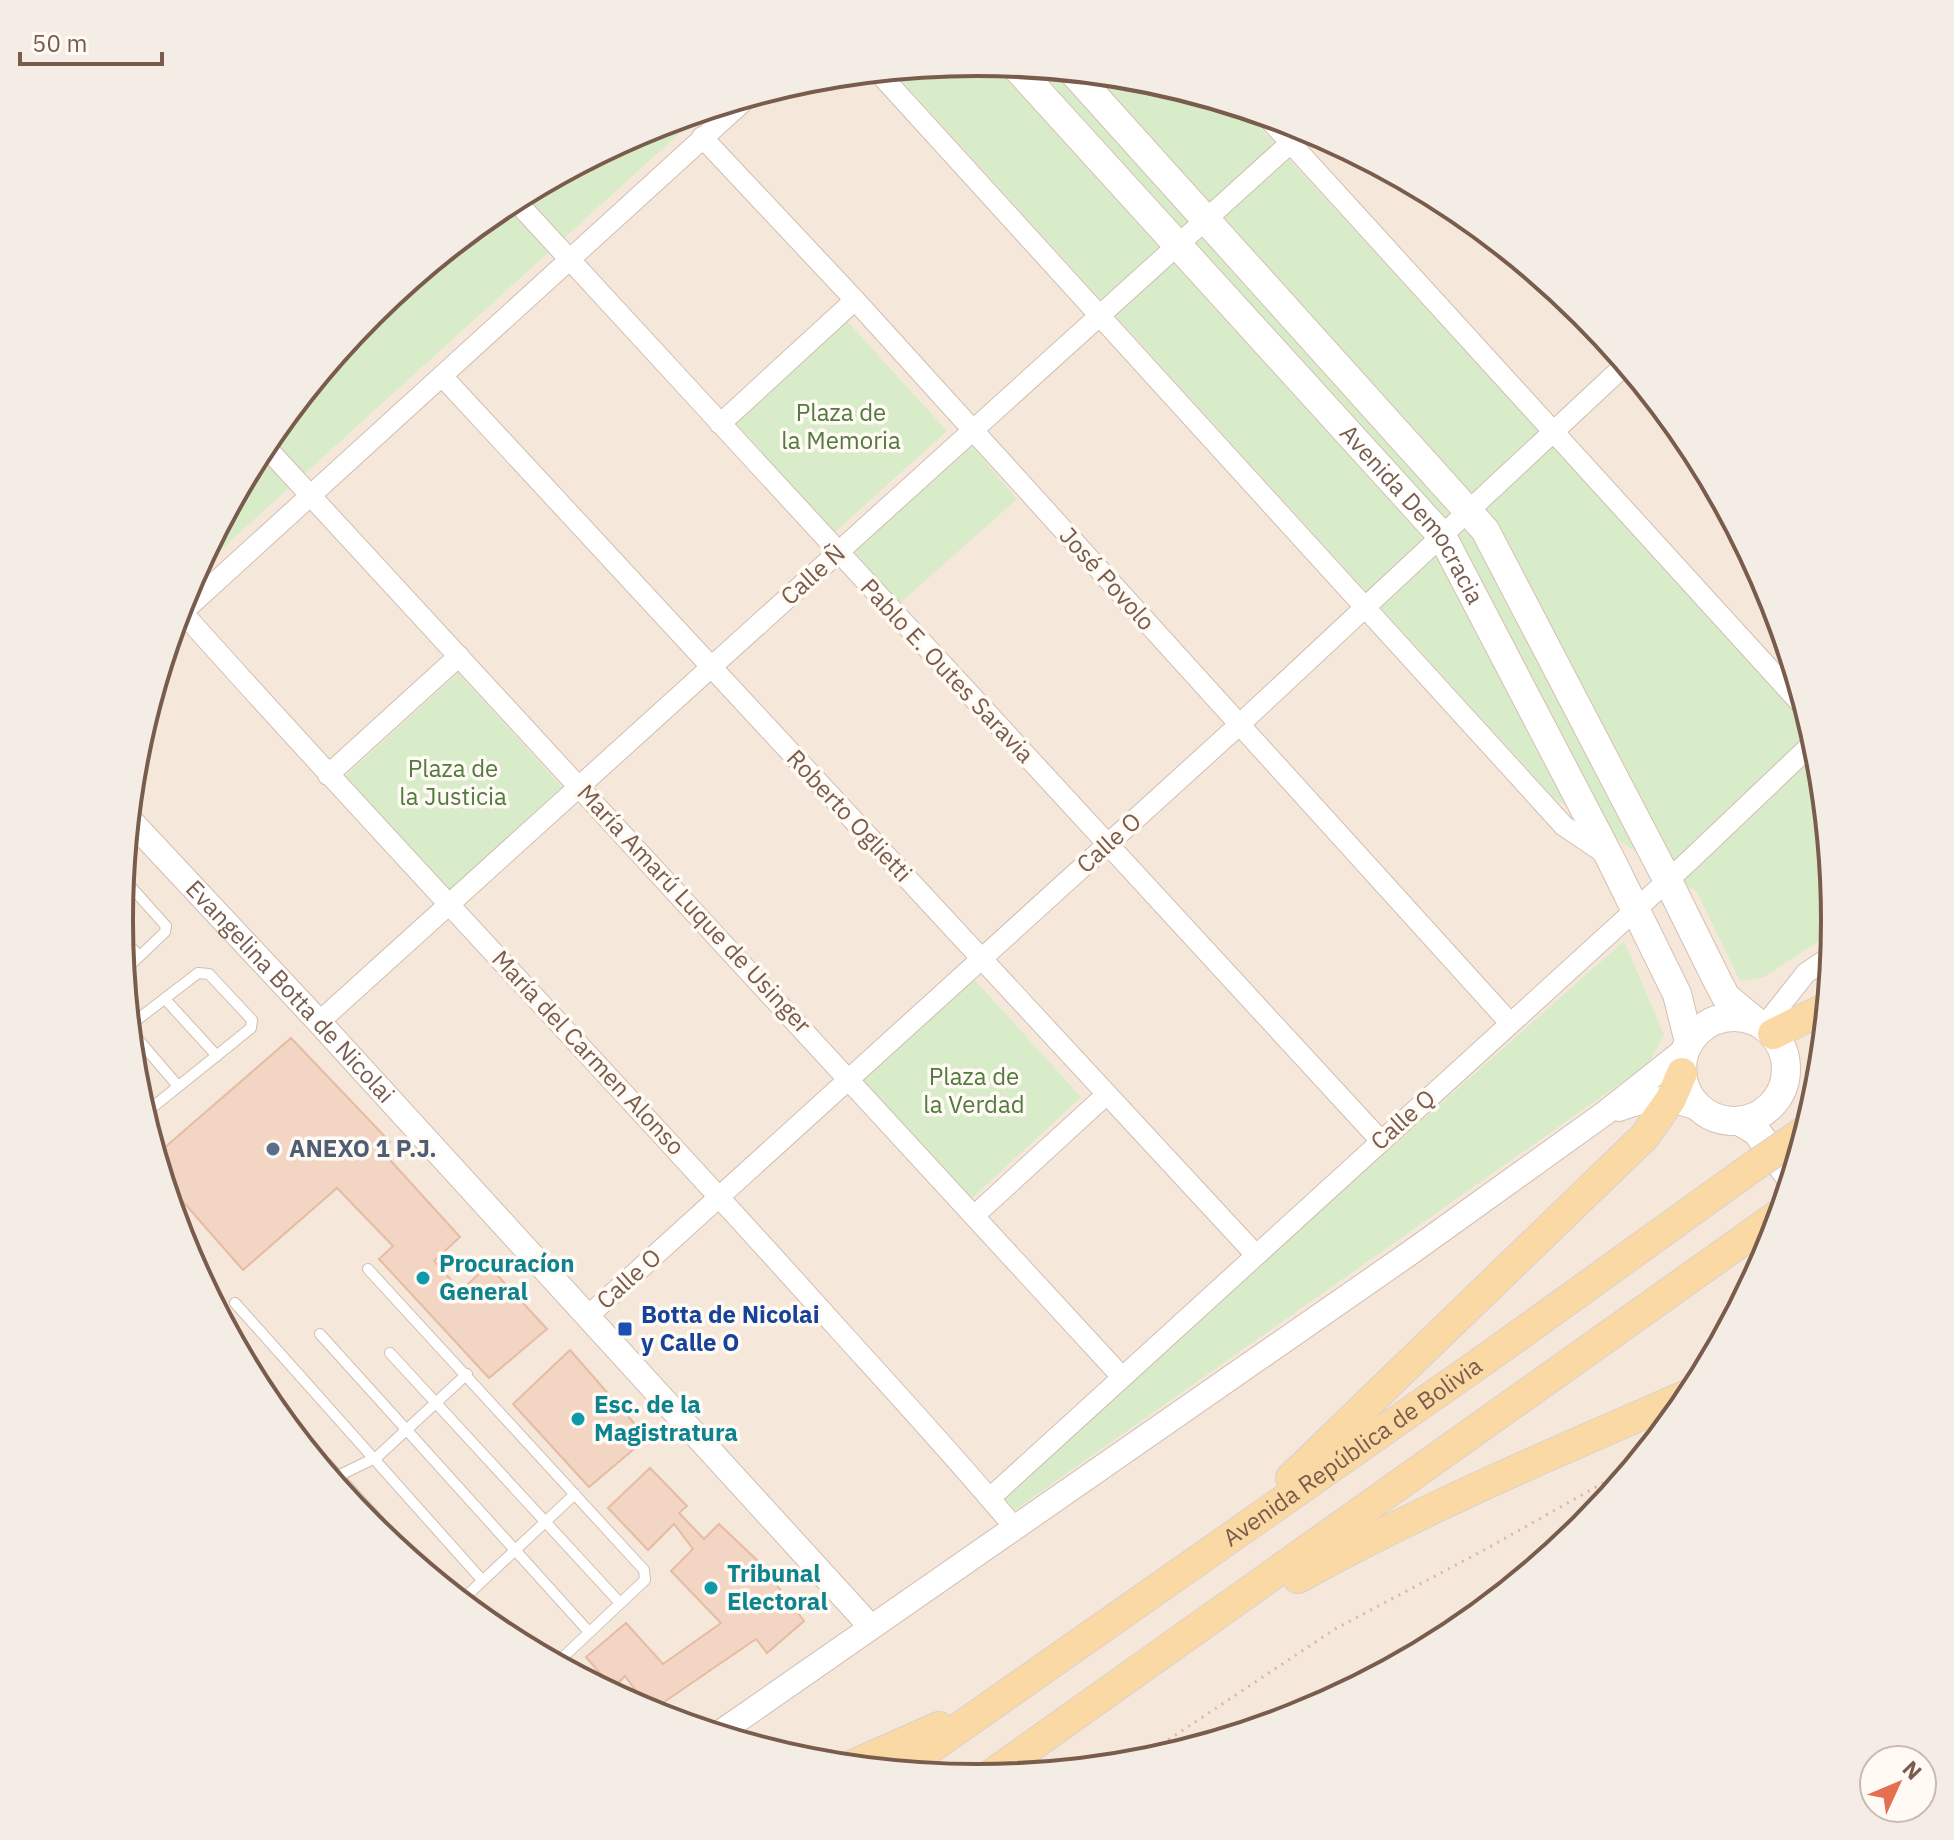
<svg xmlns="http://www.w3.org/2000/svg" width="1954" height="1840" font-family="'IBM Plex Sans',sans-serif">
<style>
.residential{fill:#f5e8da}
.green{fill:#d8ecc9}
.building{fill:#f3d5c3;stroke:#e6bba3;stroke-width:2}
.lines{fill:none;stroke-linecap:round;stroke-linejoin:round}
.service-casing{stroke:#d1beb0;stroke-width:12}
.minor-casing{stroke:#d1beb0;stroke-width:22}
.tertiary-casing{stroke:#d1beb0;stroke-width:26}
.secondary-casing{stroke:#d6c0b0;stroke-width:30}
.primary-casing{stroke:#dad1cd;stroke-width:32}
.path{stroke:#d9b8a5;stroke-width:3;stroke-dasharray:2 6;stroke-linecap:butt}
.service{stroke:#fff;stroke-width:10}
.minor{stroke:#fff;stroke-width:20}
.tertiary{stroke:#fff;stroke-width:24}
.secondary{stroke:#fff;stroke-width:28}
.primary{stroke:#fbd9a5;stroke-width:30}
.primary-bridge-casing{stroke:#dad1cd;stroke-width:32;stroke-linecap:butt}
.primary-bridge{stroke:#fbd9a5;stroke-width:30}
.service-dot{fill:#5c6f8a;stroke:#fffaf3;stroke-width:3}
.culture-dot{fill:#0f9aa8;stroke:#fffaf3;stroke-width:3}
.transit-dot{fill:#1a4fb4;stroke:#fffaf3;stroke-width:3}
.labels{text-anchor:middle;stroke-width:7;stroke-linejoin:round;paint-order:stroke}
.park-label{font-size:24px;fill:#537a41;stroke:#fffaf3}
.street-label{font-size:24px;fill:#7a5c4d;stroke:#fffaf3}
.service-label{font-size:24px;font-weight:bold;fill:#4e5e75;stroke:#fffaf3;text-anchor:start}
.culture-label{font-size:24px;font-weight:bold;fill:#0d838f;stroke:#fffaf3;text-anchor:start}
.transit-label{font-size:24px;font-weight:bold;fill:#164399;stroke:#fffaf3;text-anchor:start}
.rim{fill:none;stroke:#7a5c4d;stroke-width:4}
</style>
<rect width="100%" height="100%" fill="#fdf6ec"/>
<path class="residential" d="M122 920a855 855 0 1 1 1710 0a855 855 0 1 1-1710 0Z"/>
<path class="green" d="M977 62 1145 79 1242 108 1811 727 1819 753 1834 931 1764 977 1740 981 1697 892 1553 797 892 70Z
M704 111 193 575 264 443 371 313 501 206 649 127Z
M847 321 947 431 835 532 734 422Z
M972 446 1017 499 899 604 853 551Z
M458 673 562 787 448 893 343 778Z
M1624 941 1664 1035 1649 1063 1008 1515 996 1499Z
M973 978 1081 1097 971 1199 861 1080Z"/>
<path class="building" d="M291 1038 390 1142 381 1150 460 1237 434 1261 461 1291 488 1265 547 1329 489 1378 379 1259 393 1246 337 1188 243 1270 163 1179 156 1155Z
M570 1350 647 1438 589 1487 513 1404Z
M650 1468 687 1506 679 1513 704 1539 719 1524 760 1563 804 1621 767 1653 756 1639 651 1711 625 1676 613 1688 586 1657 626 1623 663 1664 721 1623 671 1571 693 1549 674 1524 648 1550 608 1508Z"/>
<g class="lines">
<defs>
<path id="service" d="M123 878 166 926 165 932 124 971
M121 937 139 956
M165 999 217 1056
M129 1026 198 973 209 974 252 1020 251 1028 144 1114
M130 1030 178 1086
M368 1269 644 1570 645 1580 559 1661
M235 1303 482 1580
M320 1334 589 1632
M390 1353 620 1603
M260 1391 426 1572
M338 1476 377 1457 467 1374
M461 1601 575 1494"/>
<path id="minor" d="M878 72 1564 826 1607 855
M1265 115 1805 708
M702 137 855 300 1510 1023
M514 199 1381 1141
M442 376 1256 1255
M720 424 855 300
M263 444 1122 1377
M182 612C399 855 624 1089 841 1332 899 1396 958 1460 1014 1527
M176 618 747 98
M328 775 459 656
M319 1022 1307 128
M1764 1026 1806 973 1831 956
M975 1215 1107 1094
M588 1316 1239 725 1626 364
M990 1498 1689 861 1815 741"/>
<g id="tertiary">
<path id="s1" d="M129 819 319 1022 871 1627"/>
<path d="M1619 1109C1658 1095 1664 1096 1703 1110"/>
<path d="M718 1734 1410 1253 1605 1113 1686 1049"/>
</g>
<g id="secondary">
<path id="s2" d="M1015 66 1442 536 1610 858 1677 994 1689 1042"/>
<path d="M1073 72 1485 530 1668 881 1718 982 1726 997 1755 1021"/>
<circle cx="1734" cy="1069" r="52"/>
<path d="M1739 1121 1756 1131 1791 1178"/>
</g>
<g id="primary">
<path d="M1773 1034 1826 1008"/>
<path d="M1291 1478 1644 1137 1671 1099 1682 1073"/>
<path d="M1298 1578C1425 1507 1559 1451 1692 1393"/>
<path d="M851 1766 939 1727"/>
<path id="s3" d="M899 1770 1494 1353 1754 1166"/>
<path d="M988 1777 1781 1213"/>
</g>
</defs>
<use href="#service" class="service-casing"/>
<use href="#minor" class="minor-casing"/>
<use href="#tertiary" class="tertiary-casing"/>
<use href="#secondary" class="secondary-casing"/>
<use href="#primary" class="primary-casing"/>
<path class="path" d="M1135 1762 1335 1629 1486 1549 1635 1465"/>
<use href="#service" class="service"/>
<use href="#minor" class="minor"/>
<use href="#tertiary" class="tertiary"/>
<use href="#secondary" class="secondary"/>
<use href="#primary" class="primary"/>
<defs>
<path id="primary-bridge" d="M1754 1166 1805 1131"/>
</defs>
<use href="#primary-bridge" class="primary-bridge-casing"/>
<use href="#primary-bridge" class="primary-bridge"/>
</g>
<circle class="service-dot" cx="273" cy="1149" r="8"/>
<g class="culture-dot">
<circle cx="423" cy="1278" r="8"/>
<circle cx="578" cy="1419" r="8"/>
<circle cx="711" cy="1588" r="8"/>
</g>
<rect class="transit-dot" x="617" y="1321" width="16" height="16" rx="4"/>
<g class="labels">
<g class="park-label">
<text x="841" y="421">Plaza de<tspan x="841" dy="28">la Memoria</tspan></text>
<text x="453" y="777">Plaza de<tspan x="453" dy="28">la Justicia</tspan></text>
<text x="974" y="1085">Plaza de<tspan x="974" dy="28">la Verdad</tspan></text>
</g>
<g class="street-label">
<text dy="8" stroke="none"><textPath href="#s2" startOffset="600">Avenida Democracia</textPath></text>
<text transform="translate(813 575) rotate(-42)" y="8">Calle Ñ</text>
<text transform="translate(1107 579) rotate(48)" y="8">José Povolo</text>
<text transform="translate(947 671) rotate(47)" y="8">Pablo E. Outes Saravia</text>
<text transform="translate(849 816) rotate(47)" y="8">Roberto Oglietti</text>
<text transform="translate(1109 843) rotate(-42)" y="8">Calle O</text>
<text transform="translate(694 909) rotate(47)" y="8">María Amarú Luque de Usinger</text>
<text dy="8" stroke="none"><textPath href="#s1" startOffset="236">Evangelina Botta de Nicolai</textPath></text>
<text transform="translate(588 1053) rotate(47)" y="8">María del Carmen Alonso</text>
<text transform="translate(1403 1120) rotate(-42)" y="8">Calle Q</text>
<text transform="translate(629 1279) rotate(-42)" y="8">Calle O</text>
<text dy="8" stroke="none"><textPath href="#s3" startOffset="554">Avenida República de Bolivia</textPath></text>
</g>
<g class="service-label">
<text x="289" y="1157">ANEXO 1 P.J.</text>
</g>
<g class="culture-label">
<text x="439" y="1272">Procuracíon<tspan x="439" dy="28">General</tspan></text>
<text x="594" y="1413">Esc. de la<tspan x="594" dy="28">Magistratura</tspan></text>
<text x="727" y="1582">Tribunal<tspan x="727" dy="28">Electoral</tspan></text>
</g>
<g class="transit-label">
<text x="641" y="1323">Botta de Nicolai<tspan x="641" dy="28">y Calle O</tspan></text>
</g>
</g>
<path d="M0 0H1954V1840H0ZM133 920a844 844 0 1 1 1688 0a844 844 0 1 1-1688 0Z" fill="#f4ede6" fill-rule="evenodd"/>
<path class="rim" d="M133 920a844 844 0 1 1 1688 0a844 844 0 1 1-1688 0Z"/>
<g transform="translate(1898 1784) rotate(46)"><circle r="38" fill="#fffaf3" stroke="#cabbb1" stroke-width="2"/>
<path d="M0-6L14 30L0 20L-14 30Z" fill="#e76f51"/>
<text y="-12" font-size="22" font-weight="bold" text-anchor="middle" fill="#7a5c4d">N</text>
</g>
<path d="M20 52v12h142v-12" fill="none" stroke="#7a5c4d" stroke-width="4"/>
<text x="32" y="52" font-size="24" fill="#7a5c4d" stroke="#fffaf3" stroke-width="6" paint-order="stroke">50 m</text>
</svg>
